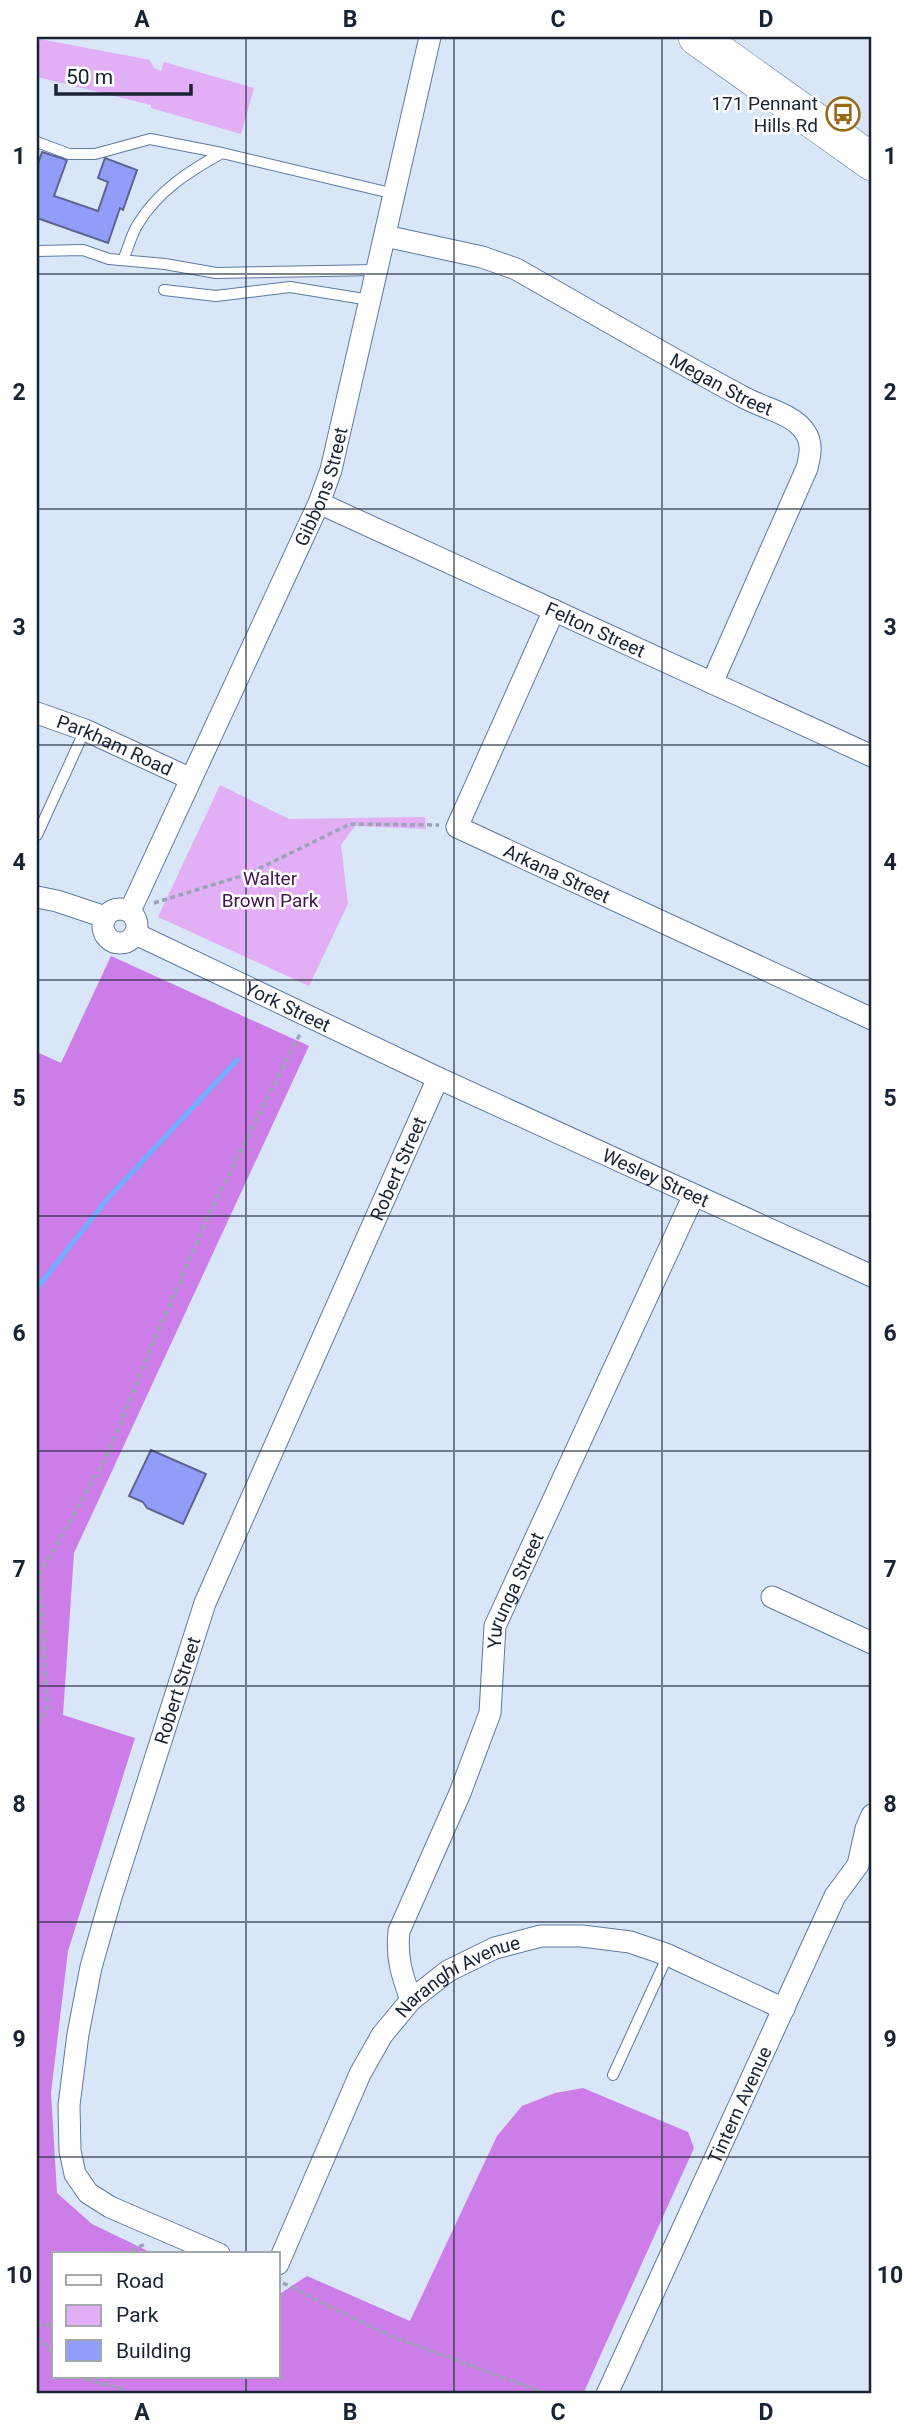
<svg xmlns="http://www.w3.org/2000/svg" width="909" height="2431" font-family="Roboto,sans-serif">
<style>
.green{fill:#e2aef5}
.forest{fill:#cc7de7}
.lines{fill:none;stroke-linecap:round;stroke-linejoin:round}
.stream{stroke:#72adfe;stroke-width:5}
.building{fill:#919df9;stroke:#5d6491;stroke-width:2}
.lane-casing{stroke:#5d7aa3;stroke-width:12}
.street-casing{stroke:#5d7aa3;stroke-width:23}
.highway-casing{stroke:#5d7aa3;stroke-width:38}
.path{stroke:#99a5b7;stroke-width:3.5;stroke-dasharray:5 3.5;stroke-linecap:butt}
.lane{stroke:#fff;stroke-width:10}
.street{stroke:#fff;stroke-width:21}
.highway{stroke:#fff;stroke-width:37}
.grid{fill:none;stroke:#182334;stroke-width:2;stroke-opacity:0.55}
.labels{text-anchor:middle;stroke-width:5;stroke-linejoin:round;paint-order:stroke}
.poi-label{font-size:19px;fill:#182334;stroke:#fff;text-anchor:end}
.street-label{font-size:19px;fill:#182334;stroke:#fff}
.park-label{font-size:19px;fill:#451254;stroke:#fff}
.neatline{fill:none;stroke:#182334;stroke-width:2.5}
.grid-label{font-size:23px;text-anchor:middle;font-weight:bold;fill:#182334}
</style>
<rect width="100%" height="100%" fill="#d9e6f8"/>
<path class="green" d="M40 39 150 60 154 68 161 71 164 62 254 88 241 134 151 108V105L37 77V54Z
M220 785 289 819 425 817 426 829 355 826 341 845 348 904 309 986 158 917Z"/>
<path class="forest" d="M111 956 309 1046 74 1553 63 1715 135 1738 68 1951 51 2093 57 2193 92 2224 154 2254H54V2377H278V2295L307 2276 410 2321 497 2136 522 2106 555 2093 583 2088 688 2132 694 2148 583 2394H37V1052L61 1063Z"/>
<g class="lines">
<path class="stream" d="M37 1288 109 1197 237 1060"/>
</g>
<path class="building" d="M42 152 67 160 54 196 98 211 108 182 98 178 105 158 137 170 123 210 120 208 108 243 37 218V167Z
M151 1450 206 1474 183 1524 147 1508 143 1502 129 1496Z"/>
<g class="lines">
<defs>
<path id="lane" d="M37 142 69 154H95L150 139 222 153
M37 251 83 250 109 259 165 264 216 273 377 270
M123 260C128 249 131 235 138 224 158 191 189 171 222 153L395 194
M164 290 216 296 290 287 370 300
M37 835 85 730
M613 2075 668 1955"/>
<g id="street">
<path id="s1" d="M385 236 482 257 516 269C592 312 668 357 745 398 763 408 794 414 805 432 813 443 810 456 807 468L712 683"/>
<path id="s2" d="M319 503 872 756"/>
<path id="s3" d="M554 610 457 827 872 1019"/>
<path id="s4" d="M37 713 85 730 191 779"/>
<path d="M37 897 57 901 105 917"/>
<circle cx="120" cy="926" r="17"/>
<path id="s5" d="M130 911 319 503 331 470 430 37"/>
<path id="s6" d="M136 934 438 1078 872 1276"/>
<path d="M772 1597 872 1643"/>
<path id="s7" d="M411 2000C402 1975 396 1958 399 1931L460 1793 490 1713 495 1626 694 1195"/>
<path id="s8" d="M219 2254 110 2207 88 2193 75 2174 70 2151 69 2105 78 2034 91 1967 111 1897 205 1603 438 1078"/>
<path id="s9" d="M278 2264 360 2074 382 2035 411 2000 448 1971 495 1948 541 1936H582L630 1942 668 1955 784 2009"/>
<path id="s10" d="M607 2394 835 1896 858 1865 866 1829 872 1815"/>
</g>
<path id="highway" d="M697 37 872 162"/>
</defs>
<use href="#lane" class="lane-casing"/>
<use href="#street" class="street-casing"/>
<use href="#highway" class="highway-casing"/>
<path class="path" d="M154 903 248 874 350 824 439 825
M37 1724 48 1707 39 1575 106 1458 151 1348 211 1210 300 1034
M124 2254 147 2243
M283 2283 388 2335 548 2394
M37 2325H54
M37 2337 54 2354
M78 2377 124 2389 125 2394"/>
<use href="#lane" class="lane"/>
<use href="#street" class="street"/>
<use href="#highway" class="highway"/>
</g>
<path class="grid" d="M246 37V2254M454 37V2394M662 37V2394M37 274H872M37 509H872M37 745H872M37 980H872M37 1216H872M37 1451H872M37 1686H872M37 1922H872M37 2157H872M246 2377V2394"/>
<defs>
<symbol id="bus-ring" viewBox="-11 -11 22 22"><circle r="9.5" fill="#fff" stroke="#976a18" stroke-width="1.5"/><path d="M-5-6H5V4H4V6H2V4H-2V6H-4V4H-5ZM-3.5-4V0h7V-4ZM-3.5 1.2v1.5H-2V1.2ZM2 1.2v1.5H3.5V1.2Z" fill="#976a18"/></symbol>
</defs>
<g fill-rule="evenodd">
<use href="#bus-ring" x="824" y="95" width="38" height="38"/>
</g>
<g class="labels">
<g class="poi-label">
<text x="818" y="110">171 Pennant<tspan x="818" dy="22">Hills Rd</tspan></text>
</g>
<g class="street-label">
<text dy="7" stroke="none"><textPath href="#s1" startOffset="371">Megan Street</textPath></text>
<text dy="7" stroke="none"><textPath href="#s5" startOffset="466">Gibbons Street</textPath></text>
<text dy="7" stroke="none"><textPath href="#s2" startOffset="304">Felton Street</textPath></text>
<text dy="7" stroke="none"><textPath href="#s4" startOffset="84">Parkham Road</textPath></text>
<text dy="7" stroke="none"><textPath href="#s3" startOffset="348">Arkana Street</textPath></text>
<text dy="7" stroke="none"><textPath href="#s6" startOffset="168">York Street</textPath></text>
<text dy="7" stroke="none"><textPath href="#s8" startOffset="1234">Robert Street</textPath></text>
<text dy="7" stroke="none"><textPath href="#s6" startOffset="574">Wesley Street</textPath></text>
<text dy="7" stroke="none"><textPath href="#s7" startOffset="434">Yurunga Street</textPath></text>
<text dy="7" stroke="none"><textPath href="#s8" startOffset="667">Robert Street</textPath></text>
<text dy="7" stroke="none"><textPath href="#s9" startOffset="350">Naranghi Avenue</textPath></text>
<text dy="7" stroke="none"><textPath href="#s10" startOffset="318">Tintern Avenue</textPath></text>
</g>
<g class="park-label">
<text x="270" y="885">Walter<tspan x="270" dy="22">Brown Park</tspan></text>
</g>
</g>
<rect width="909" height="2431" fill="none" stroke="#ffffff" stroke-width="77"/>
<rect x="52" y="2252" width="228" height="126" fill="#ffffff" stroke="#a3a7ae" stroke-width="2"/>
<rect x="66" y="2275" width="35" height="10" fill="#ffffff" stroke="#a3a7ae" stroke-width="2"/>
<text x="116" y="2288" font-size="21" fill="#182334">Road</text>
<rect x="66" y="2305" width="35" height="21" fill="#e2aef5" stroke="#a3a7ae" stroke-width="2"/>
<text x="116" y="2322" font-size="21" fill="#182334">Park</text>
<rect x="66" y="2340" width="35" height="21" fill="#919df9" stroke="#a3a7ae" stroke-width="2"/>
<text x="116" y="2358" font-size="21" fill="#182334">Building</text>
<path d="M56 84v10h135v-10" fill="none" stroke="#182334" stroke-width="3.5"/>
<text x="66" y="84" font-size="21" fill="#182334" stroke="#ffffff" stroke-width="5" paint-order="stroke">50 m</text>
<rect x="38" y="38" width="832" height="2354" class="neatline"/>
<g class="grid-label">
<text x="142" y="27">A</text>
<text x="350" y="27">B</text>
<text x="558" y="27">C</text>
<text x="766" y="27">D</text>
<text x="19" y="164">1</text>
<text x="890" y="164">1</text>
<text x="19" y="400">2</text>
<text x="890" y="400">2</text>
<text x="19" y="635">3</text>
<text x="890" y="635">3</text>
<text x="19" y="870">4</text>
<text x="890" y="870">4</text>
<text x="19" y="1106">5</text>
<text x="890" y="1106">5</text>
<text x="19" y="1341">6</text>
<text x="890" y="1341">6</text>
<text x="19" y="1577">7</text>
<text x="890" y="1577">7</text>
<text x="19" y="1812">8</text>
<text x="890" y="1812">8</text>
<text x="19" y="2047">9</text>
<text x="890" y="2047">9</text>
<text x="19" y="2283">10</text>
<text x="890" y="2283">10</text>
<text x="142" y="2420">A</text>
<text x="350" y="2420">B</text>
<text x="558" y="2420">C</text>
<text x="766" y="2420">D</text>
</g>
</svg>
